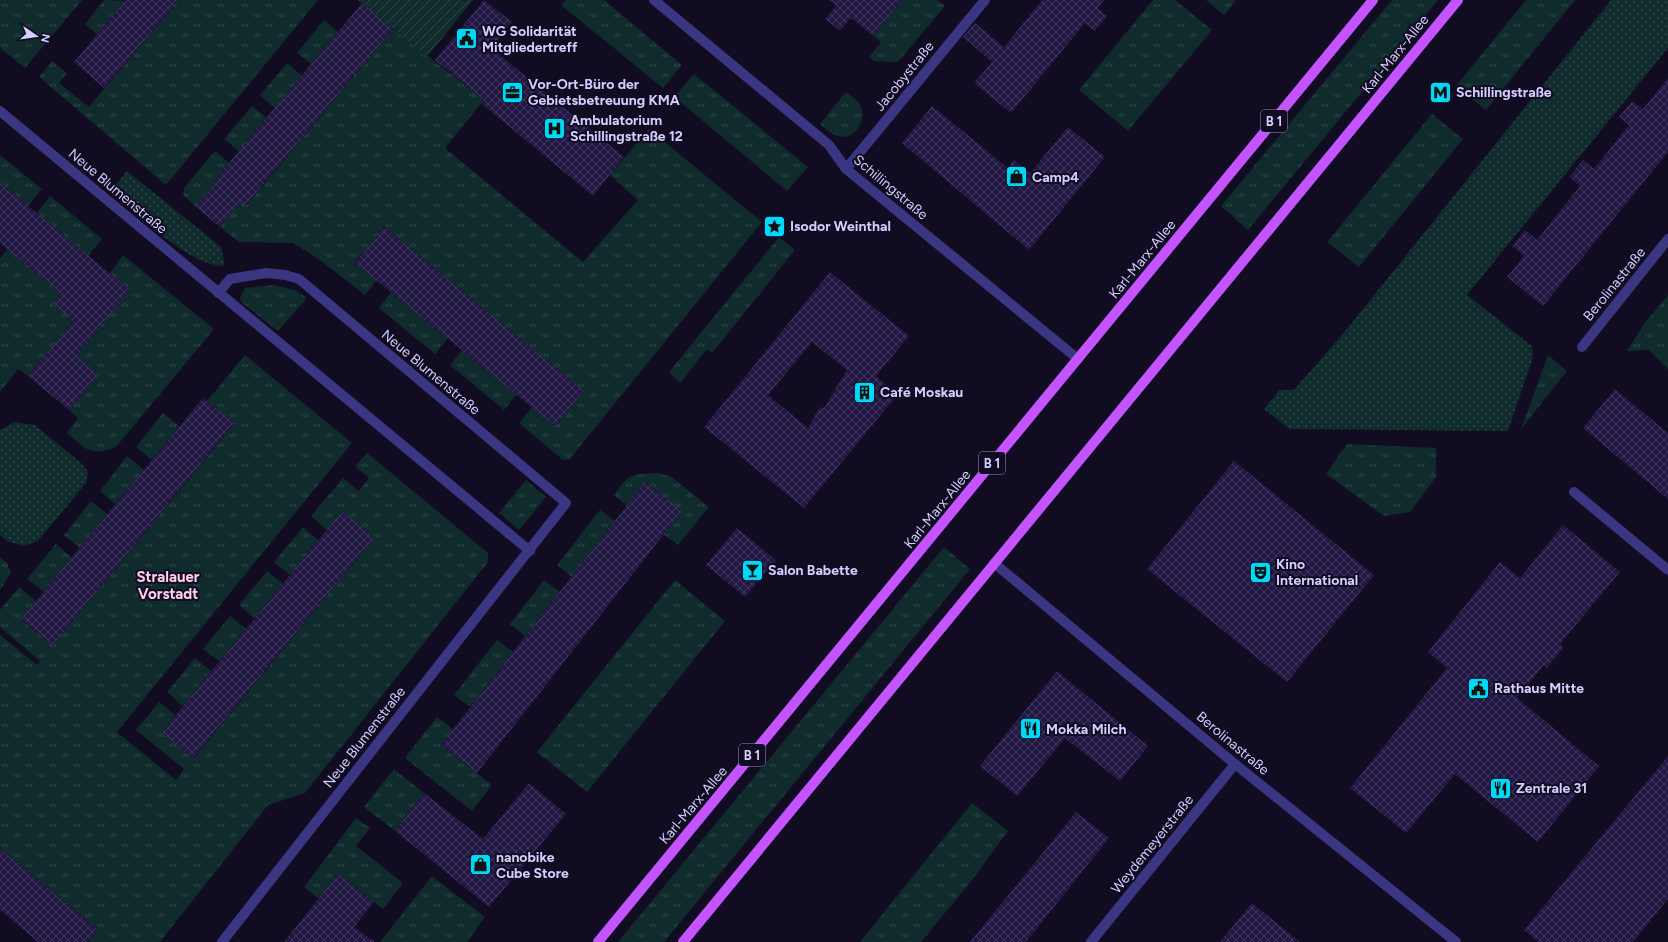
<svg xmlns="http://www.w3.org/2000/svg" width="1668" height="942" font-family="Figtree,sans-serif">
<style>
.grass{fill:url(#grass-tufts)}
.park{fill:url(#park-dots)}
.garden{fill:url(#garden-furrows)}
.building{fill:url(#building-cross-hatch);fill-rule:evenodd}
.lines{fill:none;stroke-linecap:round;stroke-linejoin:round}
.minor{stroke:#3b3682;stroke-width:10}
.major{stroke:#c454ff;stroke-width:10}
.labels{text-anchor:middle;stroke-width:4;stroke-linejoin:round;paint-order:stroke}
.shield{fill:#110c21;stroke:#9a93bc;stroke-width:1}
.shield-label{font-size:13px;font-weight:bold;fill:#d4cdff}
.poi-label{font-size:14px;font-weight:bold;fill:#d4cdff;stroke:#110c21;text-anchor:start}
.street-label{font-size:14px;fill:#d4cdff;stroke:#110c21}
.neighbourhood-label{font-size:15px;font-weight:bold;fill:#ffcfec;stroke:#110c21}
</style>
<defs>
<pattern id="grass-tufts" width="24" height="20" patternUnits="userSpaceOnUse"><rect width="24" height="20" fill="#0f2b2b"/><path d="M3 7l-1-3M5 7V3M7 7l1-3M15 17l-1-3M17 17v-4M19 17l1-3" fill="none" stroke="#31494b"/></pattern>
<pattern id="park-dots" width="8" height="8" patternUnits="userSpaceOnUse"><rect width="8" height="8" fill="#0f2b2b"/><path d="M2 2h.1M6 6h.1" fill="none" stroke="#31494b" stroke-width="1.8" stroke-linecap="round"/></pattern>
<pattern id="garden-furrows" width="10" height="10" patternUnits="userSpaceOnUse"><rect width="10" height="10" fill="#0f2b2b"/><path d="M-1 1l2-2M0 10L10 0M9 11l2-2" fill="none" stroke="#31494b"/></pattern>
<pattern id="building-cross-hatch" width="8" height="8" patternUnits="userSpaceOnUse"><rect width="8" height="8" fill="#221843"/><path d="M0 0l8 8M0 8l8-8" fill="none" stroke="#41385f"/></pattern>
</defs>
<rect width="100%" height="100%" fill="#110c21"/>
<path class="grass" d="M0 0H82L25 68 0 48Z
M104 0 125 1 97 34 85 24Z
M179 0H318L166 185 39 77 52 61 67 73 59 83 89 107Z
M566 0H604L682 65 663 88 561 5Z
M902 0H937L945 6 898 62 874 61 869 57 881 42 873 36Z
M1153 0H1175L1212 30 1128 131 1079 90Z
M1206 0H1236L1224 15Z
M1392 0H1438L1248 230 1221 206Z
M1526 0H1575L1486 110 1456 86Z
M324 20 338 32 311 64 297 53Z
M393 29 484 100 445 148 583 262 638 200 610 175 649 129 762 222 569 460H563L519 423 532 407 555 426 584 391 384 227 355 262 377 280 365 295 320 260 293 243 239 242 220 227 225 221 201 201 196 207 183 195 184 188 215 151 229 163 215 181 246 206Z
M287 63 302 76 275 108 260 95Z
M694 74 808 167 787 191 674 97Z
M846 92C851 96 859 100 861 107 867 121 854 141 838 136 831 134 825 128 820 124Z
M252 106 267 118 239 151 224 139Z
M1432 114 1463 139 1359 267 1327 242Z
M0 155 42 189 28 206 0 183Z
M50 196 102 239 88 256 37 213Z
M779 237 795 250 712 353 707 349 680 383 669 372Z
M8 249 62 294 54 304 110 273 123 255 214 329 116 447C89 457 88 450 67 433L78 418 69 410 98 374 58 341 28 376 18 369 0 392V258Z
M274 285 295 290 307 298 278 331 241 302 240 298 245 288Z
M391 292 448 338 435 354 379 308Z
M1668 295V369L1649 350 1627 351 1644 324Z
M462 350 517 394 504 410 450 365Z
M245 355 352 443 117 732 176 780 184 769 136 730 159 702 175 715 162 732 194 758 374 538 342 512 327 530 311 516 343 478 359 491 369 478 355 466 367 453 488 553V562L305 793 268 805 160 942H88L98 930 0 849V635L37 665 40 661 0 627V610L19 587 36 601 21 620 53 645 234 424 207 401Z
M1548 355 1567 371 1521 429Z
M163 413 179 426 152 460 136 447Z
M1347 444 1436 448V477L1410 512 1384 516 1326 474Z
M127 456 144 470 115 504 100 491Z
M658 473 672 477 709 507 678 545 663 534 681 511 646 482 627 506 614 495C630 472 631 475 658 473Z
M526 480 546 497 519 530 499 513Z
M91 501 107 514 80 548 64 535Z
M600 510 615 521 572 577 557 565Z
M303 527 318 540 290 575 274 562Z
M56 544 72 558 44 592 27 579Z
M944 547 970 569 664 942H618Z
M0 557 7 563 11 573 0 590Z
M267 571 283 584 254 618 239 605Z
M544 580 560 592 525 636 510 624Z
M675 580 725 621 587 792 537 752Z
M230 616 246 629 219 661 203 649Z
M497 640 513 652 470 707 454 695Z
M195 658 211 671 183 706 167 692Z
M437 717 453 729 441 745 492 785 472 811 405 758Z
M394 769 424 793 395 831 364 807Z
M972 803 1008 831 972 880 921 942H860Z
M356 818 370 828 356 846 403 883 383 909 338 874 319 899 304 887Z
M432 876 485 917 467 942H380Z"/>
<path class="park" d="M1611 0H1668V48L1467 295 1532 346 1533 357 1508 431 1289 429 1264 409 1279 390H1294L1347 329Z
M127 171 221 247 225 266C187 266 140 215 111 191Z
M15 422 35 425 81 463 88 472 86 483 38 541 23 546 7 541 0 535V430Z"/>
<path class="garden" d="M358 0H473L427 57Z"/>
<path class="building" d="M126 0H179L104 88 74 62Z
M484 0 512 22 491 48 624 157 593 196 482 104 484 100 435 60Z
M829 0H902L873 36 851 18 840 31 825 19 836 6Z
M1042 0H1104L1098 8 1107 16 1095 31 1085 23 1011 113 974 83 992 62 963 37 975 23 1004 47Z
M362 3 393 29 245 206 240 202 220 227 196 207 217 182 215 181 229 163Z
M1668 78V152L1543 306 1507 277 1524 256 1512 246 1525 230 1537 240 1580 186 1569 177 1583 160 1594 169 1629 125 1619 117 1632 101 1643 109Z
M932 106 1008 168 1014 160 1030 173 1068 127 1105 157 1029 250 902 143Z
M0 183 130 290 76 356 99 374 69 410 28 376 74 321 53 304 62 294 0 243Z
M384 227 584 391 555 426 355 263Z
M830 272 909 336 876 376 898 394 804 508 704 427ZM812 342 847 370 824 408 820 407 808 428 768 395Z
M1615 389 1668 433V499L1583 428Z
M203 398 234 423 53 645 21 619Z
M1234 461 1374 575 1287 682 1147 569Z
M645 482 682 511 477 773 441 745Z
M342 511 374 538 193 758 162 732Z
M1563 525 1620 572 1560 644 1564 647 1547 668 1544 665 1517 698 1599 766 1538 842 1455 774 1406 833 1350 788 1447 668 1428 652 1500 562 1520 578Z
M737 528 776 560 745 597 706 565Z
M1057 671 1148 746 1120 781 1065 738 1017 796 980 766Z
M1668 756V899L1633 942H1539L1524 930Z
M529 783 566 814 489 907 395 831 424 793 483 839Z
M1076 812 1109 838 1026 942H970Z
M0 849 98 930 88 942H38L0 910Z
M338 874 374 902 354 927 375 942H284Z
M1252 903 1300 942H1220Z"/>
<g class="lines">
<path class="minor" d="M654 0 829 145 846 169 1078 359
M0 111 530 551
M846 169 985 0
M218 293 230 279 266 273 285 275 299 279 566 503 222 942
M1582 347 1668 239
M1574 492 1668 570
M994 563 1235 764 1456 942
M1091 942 1235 764"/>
<path class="major" d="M598 942 1373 0
M683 942 1458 0"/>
</g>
<defs>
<symbol id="civic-square" viewBox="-11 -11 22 22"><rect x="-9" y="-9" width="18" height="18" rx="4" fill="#00d8f8" stroke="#110c21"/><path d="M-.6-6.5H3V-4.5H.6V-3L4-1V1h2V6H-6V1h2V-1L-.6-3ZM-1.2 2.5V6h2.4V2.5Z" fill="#111"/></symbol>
<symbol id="office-square" viewBox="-11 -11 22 22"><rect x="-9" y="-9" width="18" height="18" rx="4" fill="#00d8f8" stroke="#110c21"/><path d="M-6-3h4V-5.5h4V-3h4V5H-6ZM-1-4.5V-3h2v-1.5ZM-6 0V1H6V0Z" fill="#111"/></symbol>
<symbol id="metro-square" viewBox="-11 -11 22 22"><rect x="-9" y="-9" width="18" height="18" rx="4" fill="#00d8f8" stroke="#110c21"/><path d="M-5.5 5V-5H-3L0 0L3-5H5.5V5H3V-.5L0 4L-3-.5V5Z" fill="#111"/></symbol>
<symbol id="hospital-square" viewBox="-11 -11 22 22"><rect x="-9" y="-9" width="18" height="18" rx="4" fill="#00d8f8" stroke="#110c21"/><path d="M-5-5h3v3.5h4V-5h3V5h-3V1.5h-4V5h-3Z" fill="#111"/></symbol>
<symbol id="shop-square" viewBox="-11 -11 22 22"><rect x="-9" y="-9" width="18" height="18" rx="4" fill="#00d8f8" stroke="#110c21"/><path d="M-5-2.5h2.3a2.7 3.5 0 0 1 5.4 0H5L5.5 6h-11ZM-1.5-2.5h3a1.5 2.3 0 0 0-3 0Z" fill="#111"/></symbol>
<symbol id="sight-square" viewBox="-11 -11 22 22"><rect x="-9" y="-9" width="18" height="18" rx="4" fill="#00d8f8" stroke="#110c21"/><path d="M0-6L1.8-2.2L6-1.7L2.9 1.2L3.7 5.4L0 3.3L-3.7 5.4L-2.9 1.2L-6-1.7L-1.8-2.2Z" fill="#111"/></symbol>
<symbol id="building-square" viewBox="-11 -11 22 22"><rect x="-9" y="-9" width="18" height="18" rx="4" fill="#00d8f8" stroke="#110c21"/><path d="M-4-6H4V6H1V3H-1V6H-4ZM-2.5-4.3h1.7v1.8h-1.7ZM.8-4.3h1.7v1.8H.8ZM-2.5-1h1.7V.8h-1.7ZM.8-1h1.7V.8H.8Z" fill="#111"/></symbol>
<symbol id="bar-square" viewBox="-11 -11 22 22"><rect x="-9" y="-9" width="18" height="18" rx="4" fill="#00d8f8" stroke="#110c21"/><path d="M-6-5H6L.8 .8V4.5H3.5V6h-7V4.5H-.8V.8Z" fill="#111"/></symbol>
<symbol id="theatre-square" viewBox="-11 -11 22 22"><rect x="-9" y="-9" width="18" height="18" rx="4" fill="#00d8f8" stroke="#110c21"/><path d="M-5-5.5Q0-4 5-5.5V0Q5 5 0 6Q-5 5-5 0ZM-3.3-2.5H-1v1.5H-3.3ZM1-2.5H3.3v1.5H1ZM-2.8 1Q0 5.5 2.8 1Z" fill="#111"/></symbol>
<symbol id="restaurant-square" viewBox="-11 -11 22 22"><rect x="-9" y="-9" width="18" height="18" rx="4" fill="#00d8f8" stroke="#110c21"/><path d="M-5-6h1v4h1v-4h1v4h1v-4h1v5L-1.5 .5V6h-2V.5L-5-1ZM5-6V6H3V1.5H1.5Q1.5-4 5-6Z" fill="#111"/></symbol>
</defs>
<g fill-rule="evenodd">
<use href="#civic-square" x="454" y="26" width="25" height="25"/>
<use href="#office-square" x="500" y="80" width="25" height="25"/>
<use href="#metro-square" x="1428" y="80" width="25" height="25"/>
<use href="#hospital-square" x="542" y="116" width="25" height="25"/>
<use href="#shop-square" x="1004" y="164" width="25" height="25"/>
<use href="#sight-square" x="762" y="214" width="25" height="25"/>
<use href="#building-square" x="852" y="380" width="25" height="25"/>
<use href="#bar-square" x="740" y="558" width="25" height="25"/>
<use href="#theatre-square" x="1248" y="560" width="25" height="25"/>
<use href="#civic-square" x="1466" y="676" width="25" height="25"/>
<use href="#restaurant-square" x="1018" y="716" width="25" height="25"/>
<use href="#restaurant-square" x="1488" y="776" width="25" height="25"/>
<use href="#shop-square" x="468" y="852" width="25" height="25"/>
</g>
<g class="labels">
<g class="shield">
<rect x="1261" y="110" width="26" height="22" rx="3"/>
<rect x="979" y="452" width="26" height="22" rx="3"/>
<rect x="739" y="744" width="26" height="22" rx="3"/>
</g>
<g class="shield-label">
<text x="1274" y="126">B 1</text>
<text x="992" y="468">B 1</text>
<text x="752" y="760">B 1</text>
</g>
<g class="poi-label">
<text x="482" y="36">WG Solidarität<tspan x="482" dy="16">Mitgliedertreff</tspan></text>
<text x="528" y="89">Vor-Ort-Büro der<tspan x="528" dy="16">Gebietsbetreuung KMA</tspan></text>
<text x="1456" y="97">Schillingstraße</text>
<text x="570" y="125">Ambulatorium<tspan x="570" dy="16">Schillingstraße 12</tspan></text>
<text x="1032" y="182">Camp4</text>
<text x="790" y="231">Isodor Weinthal</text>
<text x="880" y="397">Café Moskau</text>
<text x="1276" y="569">Kino<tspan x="1276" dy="16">International</tspan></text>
<text x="768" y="575">Salon Babette</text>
<text x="1494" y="693">Rathaus Mitte</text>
<text x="1046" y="734">Mokka Milch</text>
<text x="1516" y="793">Zentrale 31</text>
<text x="496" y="862">nanobike<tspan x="496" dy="16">Cube Store</tspan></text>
</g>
<g class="street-label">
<text transform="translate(1395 54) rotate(-51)" y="5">Karl-Marx-Allee</text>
<text transform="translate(904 76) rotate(-51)" y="5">Jacobystraße</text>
<text transform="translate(891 187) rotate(40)" y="5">Schillingstraße</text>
<text transform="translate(118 191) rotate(40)" y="5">Neue Blumenstraße</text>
<text transform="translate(1142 259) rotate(-51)" y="5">Karl-Marx-Allee</text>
<text transform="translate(1614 284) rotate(-51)" y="5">Berolinastraße</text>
<text transform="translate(431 372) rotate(40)" y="5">Neue Blumenstraße</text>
<text transform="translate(937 509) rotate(-51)" y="5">Karl-Marx-Allee</text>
<text transform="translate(364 737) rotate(-52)" y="5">Neue Blumenstraße</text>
<text transform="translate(1233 743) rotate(40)" y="5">Berolinastraße</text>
<text transform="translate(693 805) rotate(-50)" y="5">Karl-Marx-Allee</text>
<text transform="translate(1152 844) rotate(-51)" y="5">Weydemeyerstraße</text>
</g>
<g class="neighbourhood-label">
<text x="168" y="582">Stralauer<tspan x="168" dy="17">Vorstadt</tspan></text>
</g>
</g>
<g transform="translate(36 36) rotate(103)" stroke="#110c21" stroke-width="3" paint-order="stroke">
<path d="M0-3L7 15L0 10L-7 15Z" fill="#d4cdff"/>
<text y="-6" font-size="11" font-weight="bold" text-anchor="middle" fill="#d4cdff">N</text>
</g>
</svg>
